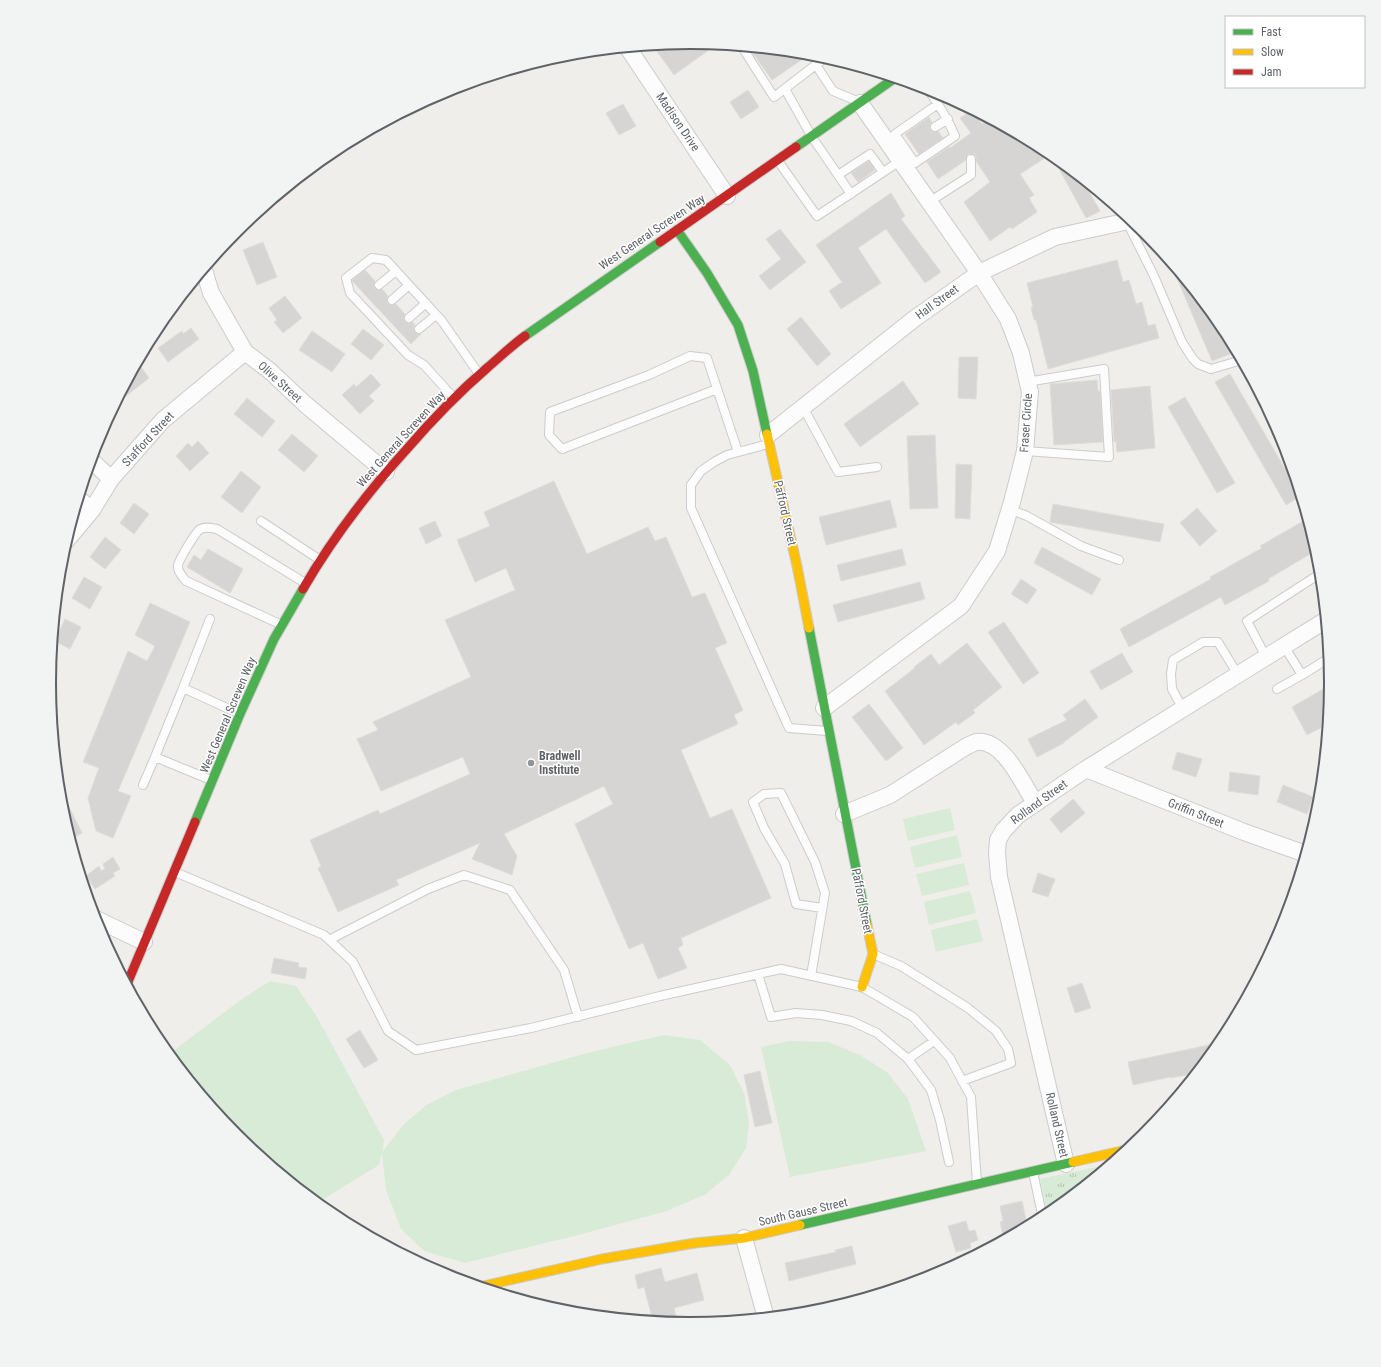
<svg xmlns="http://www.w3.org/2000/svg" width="1381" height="1367" font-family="'Roboto Condensed',sans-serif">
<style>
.grass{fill:url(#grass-tufts)}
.pitch{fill:#d8ebd6}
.building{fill:#d6d5d3;stroke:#deddd9}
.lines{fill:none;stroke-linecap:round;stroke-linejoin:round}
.lane-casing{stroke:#cbcccc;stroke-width:10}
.street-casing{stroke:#cbcccc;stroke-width:18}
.fast-casing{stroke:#cacacb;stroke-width:11}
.slow-casing{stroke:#cacacb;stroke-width:11}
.jam-casing{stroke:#cacacb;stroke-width:11}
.lane{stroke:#fdfcfc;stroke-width:8}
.street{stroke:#fdfcfc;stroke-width:16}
.fast{stroke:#4caf50;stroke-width:9}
.slow{stroke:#ffc107;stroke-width:9}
.jam{stroke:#c62828;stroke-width:9}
.poi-dot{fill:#919496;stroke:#fff;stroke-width:1.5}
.labels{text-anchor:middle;stroke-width:3;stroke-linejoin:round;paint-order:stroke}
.street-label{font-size:12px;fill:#5f6368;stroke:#fff}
.poi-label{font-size:12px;font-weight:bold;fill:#5f6368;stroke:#fff;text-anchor:start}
.rim{fill:none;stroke:#5f6368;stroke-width:2}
</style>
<defs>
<pattern id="grass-tufts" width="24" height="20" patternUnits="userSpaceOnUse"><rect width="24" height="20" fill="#d8ebd6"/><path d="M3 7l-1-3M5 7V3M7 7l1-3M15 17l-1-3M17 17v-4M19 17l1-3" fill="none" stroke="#b2c2b1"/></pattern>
</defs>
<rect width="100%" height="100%" fill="#efeeea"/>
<path class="grass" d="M1111 1164 1048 1216 1040 1179Z"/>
<path class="pitch" d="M950 808 955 830 908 841 903 819Z
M957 835 962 857 915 868 910 847Z
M964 863 969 885 922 896 916 874Z
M970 891 976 913 929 925 924 902Z
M977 919 983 941 936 952 931 930Z
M270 981 296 986 317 1017 384 1140 383 1151 404 1124 425 1106 456 1090 591 1052 664 1035 700 1040 730 1065 744 1093 749 1123 746 1148 729 1175 706 1194 667 1211 582 1234 465 1263 424 1251 401 1229 386 1190 382 1153 379 1165 317 1203 237 1137 169 1054 242 999Z
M790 1041 828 1042 860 1055 888 1073 908 1099 926 1151 790 1177 761 1047Z"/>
<path class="building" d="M691 42 716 45 674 75 653 46Z
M749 48 810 54 772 80Z
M748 90 759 107 741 119 730 102Z
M623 104 636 126 619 135 606 113Z
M972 110 982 124 989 119 1047 150 1082 179 1100 211 1086 218 1051 154 1020 174 1034 195 1029 198 1037 212 1012 229 1010 227 990 241 964 202 990 182 976 161V156L971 154H968L966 160 938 179 927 162 949 147 950 148 971 133 960 118Z
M929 117 932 122 930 127 931 130 935 132 938 131 943 138 919 154 905 134Z
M869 161 875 170 858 182 851 173Z
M891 193 905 216 901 219 941 272 925 283 886 229 858 248 881 283 841 309 829 291 842 282 816 245Z
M780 229 806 262 770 290 759 276 781 259 766 239Z
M263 242 277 277 257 285 243 250Z
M1117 260 1123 282 1129 280 1136 304 1142 302 1148 326 1155 324 1159 338 1048 369 1036 320H1034L1031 307H1033L1027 283Z
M365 270 375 281 374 286 375 289 380 290 382 289 388 296 387 301 388 304 393 305 396 304 405 314 404 319 405 322 410 323 413 322 415 325 414 327 415 332 417 334H421L411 344 353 282 352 280Z
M1177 270 1213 314 1230 354 1212 361 1174 271Z
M285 296 302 318 283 333 274 322 277 320 269 308Z
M801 317 831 354 817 366 787 329Z
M191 328 199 339 168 362 158 348 182 331 183 334Z
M363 329 384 345 371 360 351 344Z
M312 331 345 354 332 372 299 350Z
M959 357H978L976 399 958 398Z
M138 363 149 378 116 404Z
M371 374 381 385 369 396 374 401 360 414 342 395 354 384 356 387Z
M1230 374 1292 481 1296 479 1301 496 1286 505 1215 382Z
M1097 380 1098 391H1100L1103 442 1054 445 1050 384Z
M903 381 919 404 860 447 844 424Z
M1150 386 1155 448 1117 452 1116 441 1114 442 1111 390Z
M1185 397 1235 483 1217 493 1168 407Z
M247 398 275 421 262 437 234 414Z
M292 434 318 456 304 472 278 450Z
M935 435 938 508 910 509 907 436Z
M198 441 209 453 190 471 176 456 188 443 192 447Z
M956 464 972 465 970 519 955 518Z
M241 471 261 487 242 513 221 497Z
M554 481 587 554 648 527 655 541 666 537 692 597 705 593 727 643 715 648 743 710 734 715 738 724 681 750 710 818 732 809 771 898 681 938 683 945 678 948 687 968 658 979 643 943 629 949 575 824 613 804 604 786 504 834 517 856 512 875 472 859 480 843 396 880 399 885 338 912 318 868 321 866 310 840 378 810 380 814 470 774 463 757 381 791 357 739 378 730 373 722 471 677 445 620 515 590 506 568 475 582 457 540 490 526 484 512Z
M890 500 897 527 826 545 819 517Z
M134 503 149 514 134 534 120 523Z
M1053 504 1164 524 1160 542 1050 522Z
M1197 508 1217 531 1200 546 1180 523Z
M1305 520 1312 532 1317 550 1268 579 1269 581 1225 605 1221 597 1129 647 1120 629 1211 579 1210 577 1262 548 1260 546Z
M435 521 442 536 426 544 419 528Z
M105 537 121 550 105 569 90 557Z
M1042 547 1101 579 1092 595 1034 563Z
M208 549 243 569 230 593 187 567 194 555 201 560Z
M902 549 906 565 841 581 837 565Z
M84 577 102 587 90 609 72 598Z
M1021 579 1037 590 1027 604 1011 594Z
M920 582 925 599 838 622 833 605Z
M150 603 190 622 118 791 131 796 113 838 96 831 88 798 99 768 83 762 128 651 147 661 155 646 135 635Z
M65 619 81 627 70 649 55 641Z
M1004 622 1039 673 1023 684 988 632Z
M967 643 1002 687 973 710 975 713 958 725 956 722 924 745 885 691 915 668 914 667 931 654 939 665Z
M1122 653 1133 672 1101 690 1090 671Z
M1332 684 1328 724 1307 735 1292 707Z
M1085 699 1098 717 1064 742V743L1037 757 1028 739 1067 720 1063 715Z
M869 704 903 748 886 761 852 717Z
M1177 752 1202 759 1196 777 1172 769Z
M1230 772 1260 776 1258 795 1228 791Z
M1283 785 1313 797 1307 814 1277 802Z
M63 795 82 833 71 839 61 808 60 797Z
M1073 799 1085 813 1061 833 1050 819Z
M113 857 120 869 113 873 115 876 95 889 86 876 99 866 101 871 105 869 103 864Z
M1038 873 1055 879 1048 897 1032 892Z
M274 958 299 963 298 967 307 968 305 979 271 973Z
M1082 983 1091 1008 1075 1013 1067 988Z
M360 1030 378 1060 364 1068 346 1039Z
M1223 1042 1200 1070 1192 1071V1074L1170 1078V1077L1133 1085 1128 1062Z
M760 1071 772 1123 755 1127 744 1075Z
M1022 1201 1027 1224H1023L1024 1229 1004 1240 1000 1222 1003 1221 1000 1206Z
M966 1221 969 1231 975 1230 978 1240 970 1243 971 1248 956 1252 948 1226Z
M852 1246 856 1264 789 1281 785 1263 836 1252 835 1250Z
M661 1268 665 1282 697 1273 704 1300 674 1308 678 1324 653 1321 644 1287 638 1289 635 1275Z"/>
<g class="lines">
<defs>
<path id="lane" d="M742 47 774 97 826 57
M816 65 833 91 857 101
M927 88C938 104 947 117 955 136L915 163 895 134 938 104
M785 89 812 137 851 194
M935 127 948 119
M778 161 817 216 900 161
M838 175 870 154 883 172
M929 202 971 175V159
M1127 222 1154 276 1182 342 1193 359 1198 364 1211 369 1242 360
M379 285 396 271
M392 300 409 285
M409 318 426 303
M419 329 436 315
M717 389 562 449 549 435 550 412 649 375 690 356 707 358 738 452
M454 398 424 365 408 355 350 293 346 278 372 258 386 260 442 321 479 374
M803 407 838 472 877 467
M768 444 727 455 714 462 701 471 691 485V508L789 728 827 731
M1025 451 1109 457 1104 369 1027 382
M1009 509 1027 516 1081 546 1119 560
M261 521 320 560
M282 625 186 581C182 576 177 571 178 565 180 558 194 535 199 530 204 526 212 528 217 529L305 583
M1284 646 1302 675 1329 658
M1266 657 1247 621 1321 573
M183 688 210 619
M1277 689 1302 675
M1183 709 1172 689 1171 674 1173 660 1203 642H1218L1238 675
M211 780 155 757 183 688 240 714
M143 785 155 757
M175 872 324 935 353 962 388 1031 416 1050 531 1028 660 996 781 969 862 987 913 1017 950 1058 971 1097 977 1183
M329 940 428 889 464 875 510 890 564 970 578 1017
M873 954 901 966 968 1008 996 1031 1008 1049 1011 1063 962 1081
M758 974 771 1017 796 1013 822 1015 851 1021 877 1033 908 1059 931 1090 940 1120 949 1162
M811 976 825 893 815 862 781 793 764 794 753 802 764 828 785 864 796 904 822 908
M908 1059 934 1041
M1033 1172 1043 1219"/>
<path id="street" d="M628 48 727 196
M204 270 211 293 245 352 270 371 305 404 386 472
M768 435 914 319 979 273 1055 237 1133 220
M91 460 111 479
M79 499 92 510
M67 540 92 510 111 479 163 420 245 352
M824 708 961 606 997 551 1012 502 1025 451 1030 392 1021 353 1008 319 979 273 860 103
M1086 769 1244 832 1306 854
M844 814 890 795 967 746C970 745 973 743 976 742 1003 738 1023 784 1035 803
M94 918 144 942
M1066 1164 999 877 997 853 998 840 1003 831 1018 815 1086 769 1326 620
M744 1238 766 1318"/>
<path id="fast" d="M796 147 895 78
M677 230 707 273 738 325 753 371 767 434
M525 336 660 242
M809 628 867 925
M195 822 240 714 274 639 303 589
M800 1225 1073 1162"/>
<path id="slow" d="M767 434 797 566 809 628
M862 987 873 954 867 925
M1073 1162 1130 1149
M479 1287 602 1259 695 1243 744 1238 800 1225"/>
<path id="jam" d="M660 242 796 147
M303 589C332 539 367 493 406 450 431 421 458 393 487 368 500 357 511 346 525 336
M127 984 195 822"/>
</defs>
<use href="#lane" class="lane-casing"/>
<use href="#street" class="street-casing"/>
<use href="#fast" class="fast-casing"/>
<use href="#slow" class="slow-casing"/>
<use href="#jam" class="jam-casing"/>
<use href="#lane" class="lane"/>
<use href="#street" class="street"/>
<use href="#fast" class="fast"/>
<use href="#slow" class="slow"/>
<use href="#jam" class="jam"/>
</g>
<circle class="poi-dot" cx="531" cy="763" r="4"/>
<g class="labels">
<g class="street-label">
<text transform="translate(678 122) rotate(56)" y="4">Madison Drive</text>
<text transform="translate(652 232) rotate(-34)" y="4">West General Screven Way</text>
<text transform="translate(937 302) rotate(-36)" y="4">Hall Street</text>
<text transform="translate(280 382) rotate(42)" y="4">Olive Street</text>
<text transform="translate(1026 423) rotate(-86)" y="4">Fraser Circle</text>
<text transform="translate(148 439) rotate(-47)" y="4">Stafford Street</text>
<text transform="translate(401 439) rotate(-48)" y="4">West General Screven Way</text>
<text transform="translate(785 513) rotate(77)" y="4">Pafford Street</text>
<text transform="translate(228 715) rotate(-67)" y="4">West General Screven Way</text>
<text transform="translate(1039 802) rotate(-36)" y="4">Rolland Street</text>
<text transform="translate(1196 813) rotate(22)" y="4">Griffin Street</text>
<text transform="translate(862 901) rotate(79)" y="4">Pafford Street</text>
<text transform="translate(1057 1125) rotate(77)" y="4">Rolland Street</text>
<text transform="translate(803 1212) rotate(-13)" y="4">South Gause Street</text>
</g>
<g class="poi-label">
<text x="539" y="760">Bradwell<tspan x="539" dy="14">Institute</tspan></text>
</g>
</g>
<path d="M0 0H1381V1367H0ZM56 683a634 634 0 1 1 1268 0a634 634 0 1 1-1268 0Z" fill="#f2f3f3" fill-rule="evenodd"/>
<path class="rim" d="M56 683a634 634 0 1 1 1268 0a634 634 0 1 1-1268 0Z"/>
<rect x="1225" y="16" width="140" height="72" fill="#ffffff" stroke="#bfc1c3"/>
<rect x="1233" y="29" width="20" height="6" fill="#4caf50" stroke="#bfc1c3"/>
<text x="1261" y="36" font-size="12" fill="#5f6368">Fast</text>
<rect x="1233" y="49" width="20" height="6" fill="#ffc107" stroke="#bfc1c3"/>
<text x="1261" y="56" font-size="12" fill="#5f6368">Slow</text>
<rect x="1233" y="69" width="20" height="6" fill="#c62828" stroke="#bfc1c3"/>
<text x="1261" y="76" font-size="12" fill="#5f6368">Jam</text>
</svg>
